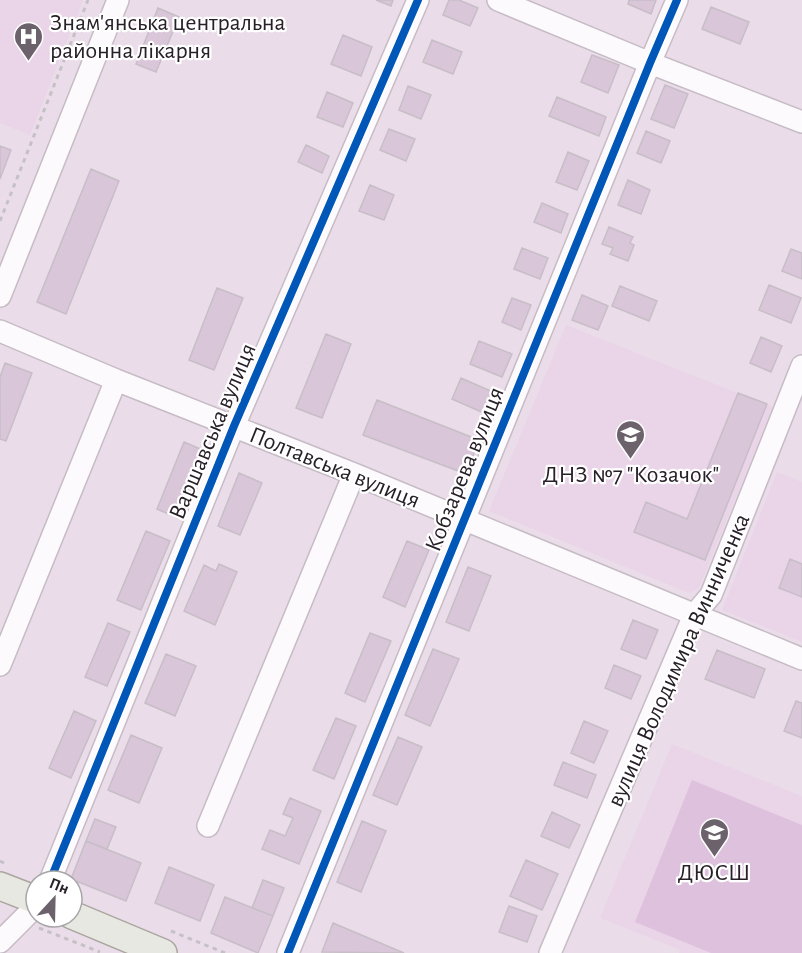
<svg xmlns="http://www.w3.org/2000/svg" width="802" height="953" font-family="'Alegreya Sans',sans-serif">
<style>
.built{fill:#ead4e8}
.green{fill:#dec1dd}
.building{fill:#d9c6d8;stroke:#c8bec7;stroke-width:1.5}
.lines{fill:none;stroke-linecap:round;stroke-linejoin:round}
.minor-casing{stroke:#c6bcc5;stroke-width:24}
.major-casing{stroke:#aaa69f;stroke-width:30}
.path{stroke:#c6c1c6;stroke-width:3;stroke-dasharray:4.5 4.5;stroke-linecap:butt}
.minor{stroke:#fcfafc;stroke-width:21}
.major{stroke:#e8e8e2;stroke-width:27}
.cycleway-casing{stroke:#fff;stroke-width:11}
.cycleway{stroke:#0057b8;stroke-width:8}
.labels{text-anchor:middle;stroke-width:4.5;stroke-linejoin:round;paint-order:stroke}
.poi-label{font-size:24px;fill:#282028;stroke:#fff}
.street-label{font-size:24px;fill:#282028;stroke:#fff}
</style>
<rect width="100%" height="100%" fill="#eadde9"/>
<path class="built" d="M0 0H83L30 135 0 123Z
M566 325 773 407 699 588 689 593 489 511Z
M777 472 802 482V642L722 610Z
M672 744 802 796V953H679L680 950 600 918Z"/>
<path class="green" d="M692 780 802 825V953H711L635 922Z"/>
<path class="building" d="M376 0H393L391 6Z
M449 0H459L478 8 470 26 443 15Z
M629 0H656L651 14 628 4Z
M711 7 749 22 740 44 702 29Z
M158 8 179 17 156 72 136 64Z
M343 35 372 47 361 76 331 64Z
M432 40 462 52 453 74 423 62Z
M592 55 619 65 608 93 581 82Z
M665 85 688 94 674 128 651 119Z
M408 86 431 95 421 119 399 110Z
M327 92 353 103 343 127 317 117Z
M557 97 606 117 599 136 549 116Z
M389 129 415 139 406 161 380 150Z
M646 131 670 141 661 163 637 153Z
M306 145 329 156 322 173 298 162Z
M0 146 11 150 0 179Z
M568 152 589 161 577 190 556 182Z
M91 169 119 181 66 314 37 302Z
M628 180 650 190 641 214 618 205Z
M370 185 394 195 384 220 359 211Z
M542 203 568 214 561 233 534 222Z
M609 227 633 237 630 243 634 245 628 261 610 254 613 248 602 244Z
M522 248 548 258 540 279 514 269Z
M791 249 802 253V279L782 271Z
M769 285 801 298 791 323 759 310Z
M620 286 657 301 649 321 612 306Z
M217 288 243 298 214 370 189 360Z
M582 295 608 306 598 330 572 320Z
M512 298 531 305 521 330 502 322Z
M326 334 351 344 322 418 296 408Z
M761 337 782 346 771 372 750 363Z
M479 341 512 354 502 377 470 364Z
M5 363 32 373 6 441 0 439V377Z
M461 378 495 393 486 414 452 399Z
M738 393 767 404 705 560 634 532 646 502 687 519Z
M377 400 479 440 466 474 363 435Z
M184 442 205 451 178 518 157 509Z
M239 473 262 483 240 535 218 526Z
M146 531 170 541 141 610 117 600Z
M407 541 429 550 405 607 383 597Z
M790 559 802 564V597L779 588Z
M219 564 237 572 215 625 184 611 204 565 216 571Z
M468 567 491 576 469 631 446 622Z
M633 620 658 630 646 659 621 649Z
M108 623 130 632 107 686 85 677Z
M370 633 391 641 365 702 345 693Z
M433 649 459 659 430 726 405 715Z
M717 650 765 669 754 698 705 679Z
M166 654 196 666 175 716 145 703Z
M614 665 641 676 631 699 605 688Z
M796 701 802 703V738L784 731Z
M74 711 96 721 71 778 49 768Z
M336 718 356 726 334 779 313 770Z
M584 721 608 731 594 763 571 753Z
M131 735 162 748 139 803 108 790Z
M398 737 422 747 397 805 373 795Z
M563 762 596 775 587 798 554 785Z
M290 798 321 811 299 864 262 849 270 830 285 836 293 818 283 814Z
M552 812 580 825 569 848 541 836Z
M95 819 116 827 107 849 86 841Z
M362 821 386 831 361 892 337 882Z
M86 841 141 863 126 901 71 879Z
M526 860 558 874 542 910 510 896Z
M169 867 214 885 200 921 155 903Z
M263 880 284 888 273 916 252 908Z
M225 897 273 916 258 953 211 933Z
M509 906 537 916 527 942 499 932Z
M333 923 404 953 322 952Z"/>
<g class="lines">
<defs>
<path id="minor" d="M498 0 650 63 802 122
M0 296 118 0
M0 331 116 380 354 474 802 659
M0 665 116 380
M208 826 354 474
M50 881 234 426 418 0
M0 942 36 906
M288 953 650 63 677 0
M550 953 694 615 711 595 802 366"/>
<path id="major" d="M0 886 36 900
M72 915 163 953"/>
</defs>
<use href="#minor" class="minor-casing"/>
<use href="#major" class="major-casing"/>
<path class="path" d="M0 221 88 0
M0 861 8 865
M72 890 79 893
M39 928 100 952
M171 931 225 953"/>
<use href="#minor" class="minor"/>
<use href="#major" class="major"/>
<defs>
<path id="cycleway" d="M50 881 234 426 418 0
M288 953 650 63 677 0"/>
</defs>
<use href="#cycleway" class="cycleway-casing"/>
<use href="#cycleway" class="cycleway"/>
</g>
<defs>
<symbol id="hospital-pin" viewBox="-11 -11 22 30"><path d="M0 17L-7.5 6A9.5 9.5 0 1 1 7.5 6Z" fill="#6c626c" stroke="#fff"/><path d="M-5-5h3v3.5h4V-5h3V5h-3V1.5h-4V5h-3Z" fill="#fff"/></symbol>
<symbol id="school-pin" viewBox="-11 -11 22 30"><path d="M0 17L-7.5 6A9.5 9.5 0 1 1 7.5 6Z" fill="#6c626c" stroke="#fff"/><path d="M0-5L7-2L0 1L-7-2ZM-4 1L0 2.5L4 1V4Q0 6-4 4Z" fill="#fff"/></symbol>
</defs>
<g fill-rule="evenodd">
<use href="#hospital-pin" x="12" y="20" width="33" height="45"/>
<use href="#school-pin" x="614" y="418" width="33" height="45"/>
<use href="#school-pin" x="698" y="816" width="33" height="45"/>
</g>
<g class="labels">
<g class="poi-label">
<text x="50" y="30" text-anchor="start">Знам'янська центральна<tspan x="50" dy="28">районна лікарня</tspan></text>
<text x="631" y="482">ДНЗ №7 "Козачок"</text>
<text x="714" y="880">ДЮСШ</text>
</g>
<g class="street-label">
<text transform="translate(212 431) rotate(-67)" y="8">Варшавська вулиця</text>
<text transform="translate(335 467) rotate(22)" y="8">Полтавська вулиця</text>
<text transform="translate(464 469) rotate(-68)" y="8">Кобзарева вулиця</text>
<text transform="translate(678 660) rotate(-66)" y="8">вулиця Володимира Винниченка</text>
</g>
</g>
<g transform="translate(54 899) rotate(22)"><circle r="28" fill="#ffffff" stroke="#a9a6a9" stroke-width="1.5"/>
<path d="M0-4.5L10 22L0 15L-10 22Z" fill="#6c626c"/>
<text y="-9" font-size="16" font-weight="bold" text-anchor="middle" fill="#282028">Пн</text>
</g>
</svg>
